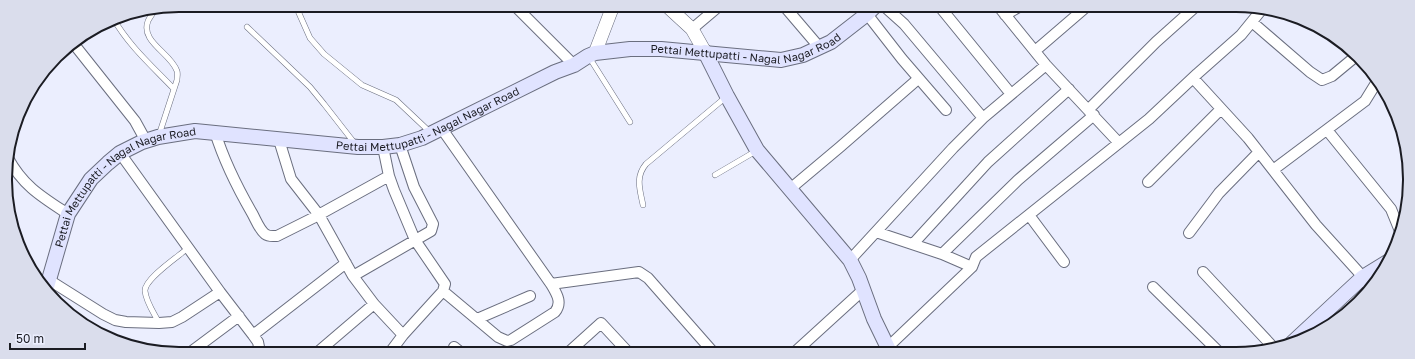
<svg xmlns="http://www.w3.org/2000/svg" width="1415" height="359" font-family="'Golos Text',sans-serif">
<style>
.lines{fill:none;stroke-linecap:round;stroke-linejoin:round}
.service-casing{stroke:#6a6e7f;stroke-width:6}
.minor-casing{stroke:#6a6e7f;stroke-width:12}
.tertiary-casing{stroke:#6a6e7f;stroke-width:14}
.secondary-casing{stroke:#6a6e7f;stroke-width:16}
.service{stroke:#fff;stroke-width:5}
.minor{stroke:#fff;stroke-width:10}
.tertiary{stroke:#fff;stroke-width:13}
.secondary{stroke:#e0e3ff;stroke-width:14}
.labels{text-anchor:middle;stroke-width:3;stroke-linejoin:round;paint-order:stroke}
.street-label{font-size:11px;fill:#1b1c23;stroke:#ebeefe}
.rim{fill:none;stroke:#1b1c23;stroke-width:2}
</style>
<rect width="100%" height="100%" fill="#ebeefe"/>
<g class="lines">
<defs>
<path id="service" d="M155 10C153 13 150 17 148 21 140 42 171 53 177 71 178 73 177 77 177 80L159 135
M298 11 310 38 324 54 362 85 396 100 431 133
M113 18C129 46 152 66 174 89
M247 27 310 87 324 104 356 145
M589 57 630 122
M715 175 756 151
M643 205C640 190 635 177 646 164L726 97
M159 323C154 313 146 302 145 291 144 279 179 256 188 248"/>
<path id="minor" d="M515 6 574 65
M785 7 820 48
M885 7 904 24 983 118
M940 7 1011 94
M999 7 1046 65 1119 143
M867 14 902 59 946 110
M1005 15 1017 8
M1252 22 1310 72 1322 80 1332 76 1355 57
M692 29 718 7
M73 43 135 121 146 141
M1035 51 1085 8
M1193 78 1248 138 1316 225 1363 277 1369 288
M1088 110 1156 42 1194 8
M442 129 551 284 639 272 648 278 713 352
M1327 130 1391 209 1400 231
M215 132C224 161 237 187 252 213 256 220 259 229 265 234 269 237 273 236 277 236L313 218 389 176
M279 140 291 179 319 215 353 276 374 304 403 335
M383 147 389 176 394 190 415 240 445 284 443 291 403 335 391 351
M120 153 220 292 253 335 258 342 259 347 257 351
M8 158C23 186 42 197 68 214
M1273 170 1365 101 1378 80
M1148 182 1221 109
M790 189 840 147 918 79
M1029 215 1064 262
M876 232 942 254 972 267
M1189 233 1219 193 1259 152
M913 244 988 162 1069 89
M942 254 1018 180 1094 115
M850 260 953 148 983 118 1046 65
M1203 272 1274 348
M353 276 431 231 433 224 414 187 400 145
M49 280 103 314 115 320 126 322 159 323 172 322 182 317 220 292
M1153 287 1219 352
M443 291 498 337 507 341 511 340 555 312C563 302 556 293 551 284
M477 319 530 296
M253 335 346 263
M454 347 459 351
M888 347 972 267 976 257 1149 119 1197 74 1241 35 1263 8
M192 351 239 316
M319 351 374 304
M570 351 601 323 627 351
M795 352 863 290"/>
<path id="tertiary" d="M667 6 692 29 705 52
M595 53 613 6"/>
<g id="secondary">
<path d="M705 52 727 96 757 150 850 260 859 278 874 319 890 352"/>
<path id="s1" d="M46 290 68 214 91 179 108 163 120 153 142 142 158 137 195 131 358 147H383L400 145 422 138 555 72 574 65 588 56 595 53 630 49H661L781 60 803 55 831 42 867 14 874 7"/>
<path d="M1292 343 1363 277 1389 261"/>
</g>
</defs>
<use href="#service" class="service-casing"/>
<use href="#minor" class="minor-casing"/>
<use href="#tertiary" class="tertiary-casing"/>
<use href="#secondary" class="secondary-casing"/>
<use href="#service" class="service"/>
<use href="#minor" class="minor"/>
<use href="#tertiary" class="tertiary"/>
<use href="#secondary" class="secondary"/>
</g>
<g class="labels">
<g class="street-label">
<text dy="4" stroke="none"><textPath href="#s1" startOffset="814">Pettai Mettupatti - Nagal Nagar Road</textPath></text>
<text dy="4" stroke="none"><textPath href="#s1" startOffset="478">Pettai Mettupatti - Nagal Nagar Road</textPath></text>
<text dy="4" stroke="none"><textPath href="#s1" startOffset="142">Pettai Mettupatti - Nagal Nagar Road</textPath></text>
</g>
</g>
<path d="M0 0H1415V359H0ZM179 12H1236A167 167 0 0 1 1403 179V180A167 167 0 0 1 1236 347H179A167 167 0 0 1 12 180V179A167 167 0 0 1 179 12Z" fill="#daddec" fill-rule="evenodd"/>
<path class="rim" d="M179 12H1236A167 167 0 0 1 1403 179V180A167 167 0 0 1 1236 347H179A167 167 0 0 1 12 180V179A167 167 0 0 1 179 12Z"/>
<path d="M10 343v6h75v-6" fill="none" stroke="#1b1c23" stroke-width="2"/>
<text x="16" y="343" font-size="12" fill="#1b1c23" stroke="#ebeefe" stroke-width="3" paint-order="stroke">50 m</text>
</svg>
